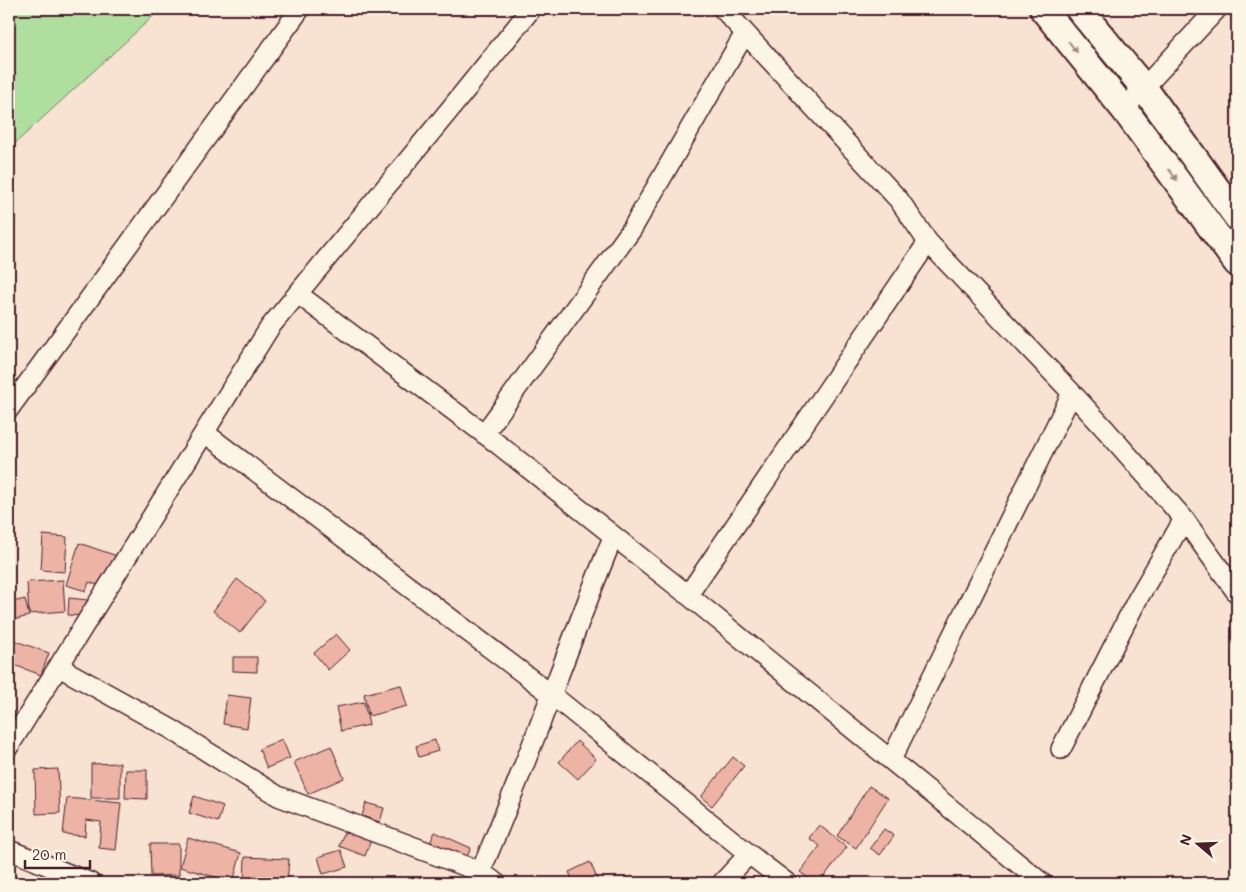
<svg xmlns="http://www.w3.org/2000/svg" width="1246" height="892" font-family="Mali,sans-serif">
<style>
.green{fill:#afdf9e;stroke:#7c7f64}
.building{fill:#edb4a6;stroke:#4a1f2b}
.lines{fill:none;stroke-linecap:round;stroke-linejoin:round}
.street-casing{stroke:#4a1f2b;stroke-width:22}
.secondary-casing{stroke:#4a1f2b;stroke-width:30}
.street{stroke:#fcf5e5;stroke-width:19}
.secondary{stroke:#fcf5e5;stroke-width:26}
.oneway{fill:#a38a88}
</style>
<rect width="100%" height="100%" fill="#f8e2d2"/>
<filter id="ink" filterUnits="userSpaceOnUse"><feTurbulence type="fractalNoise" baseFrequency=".02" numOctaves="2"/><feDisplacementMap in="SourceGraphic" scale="10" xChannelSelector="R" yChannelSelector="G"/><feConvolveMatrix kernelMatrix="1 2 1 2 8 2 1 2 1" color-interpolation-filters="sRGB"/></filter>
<g filter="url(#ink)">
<path class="green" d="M9 9H161L9 149Z"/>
<path class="building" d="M43 535 67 537 65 572 41 570Z
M79 543 117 556 106 588 89 582 86 591 66 585Z
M237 579 265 601 240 633 213 611Z
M63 580 65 611 29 614 27 582Z
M69 598 88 600 86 616 68 615Z
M25 599 29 616 9 621V603Z
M336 634 350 650 328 670 314 653Z
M13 640 49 653 41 675 9 663V652Z
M233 657H257V672L233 671Z
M401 685 407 706 369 716 364 694Z
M227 695 251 698 247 728 223 724Z
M364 702 369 725 341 731 336 707Z
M282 739 290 758 267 768 259 749Z
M435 740 438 751 419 757 416 746Z
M577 741 596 759 578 779 559 762Z
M331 746 344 778 308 794 294 762Z
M733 757 744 766 712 806 701 797Z
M120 763V798H91V764Z
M58 769 60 813 36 814 35 770Z
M126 770H147V799L125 798Z
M869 786 888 798 856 848 837 836Z
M194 796 223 806 218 822 189 813Z
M67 798 121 803 116 850 99 848 101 822 86 820 85 836 63 834Z
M366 803 384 808 380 822 362 816Z
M819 825 847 847 819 883H815L800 872 820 846 809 838Z
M884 829 894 836 880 855 870 848Z
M345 830 371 840 365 856 339 846Z
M435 832 471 848 465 861 429 845Z
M188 838 241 853 233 882 180 867Z
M150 844H179V875L151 876Z
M341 850 347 867 323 874 318 857Z
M245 857 289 859 287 883H244Z
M590 862 599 883H574L569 872Z"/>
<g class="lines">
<defs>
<path id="street" d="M723 9 899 200 928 242 1072 393 1105 429 1184 519 1237 593
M1124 109 1217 9
M298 294 499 445 688 595 1042 883
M9 409 300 9
M205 433 552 695 749 854 787 883
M484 434 632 229 745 33
M688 595 928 242
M59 667 171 729 278 796 481 872 496 883
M9 746 270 327 447 113 531 9
M1061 749 1137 600 1184 519
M891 760 1072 393
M9 850 91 883
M476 882C526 768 566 651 613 537
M722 883 749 854"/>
<path id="secondary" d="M1043 9 1124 109 1237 263
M1079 9 1144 88 1237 217"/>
</defs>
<use href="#street" class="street-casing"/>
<use href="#secondary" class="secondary-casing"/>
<use href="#street" class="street"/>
<use href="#secondary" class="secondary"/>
</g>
<defs><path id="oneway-solid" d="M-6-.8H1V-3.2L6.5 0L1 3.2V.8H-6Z" transform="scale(1.25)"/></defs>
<g class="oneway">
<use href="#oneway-solid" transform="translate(1073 47) rotate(51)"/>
<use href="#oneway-solid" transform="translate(1173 175) rotate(54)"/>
</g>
</g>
<rect width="1246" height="892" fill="none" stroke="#fcf5e5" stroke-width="30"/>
<rect x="15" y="15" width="1216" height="862" fill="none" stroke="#4a1f2b" stroke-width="2" filter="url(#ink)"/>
<g transform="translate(1198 844) rotate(289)" stroke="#fcf5e5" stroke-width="4" paint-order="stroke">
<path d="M0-4L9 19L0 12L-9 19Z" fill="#4a1f2b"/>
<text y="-8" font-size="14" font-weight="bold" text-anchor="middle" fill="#4a1f2b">N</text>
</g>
<path d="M25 860v8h65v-8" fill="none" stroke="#4a1f2b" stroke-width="2.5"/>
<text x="32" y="860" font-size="15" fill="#4a1f2b" stroke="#fcf5e5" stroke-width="4" paint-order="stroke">20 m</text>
</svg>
